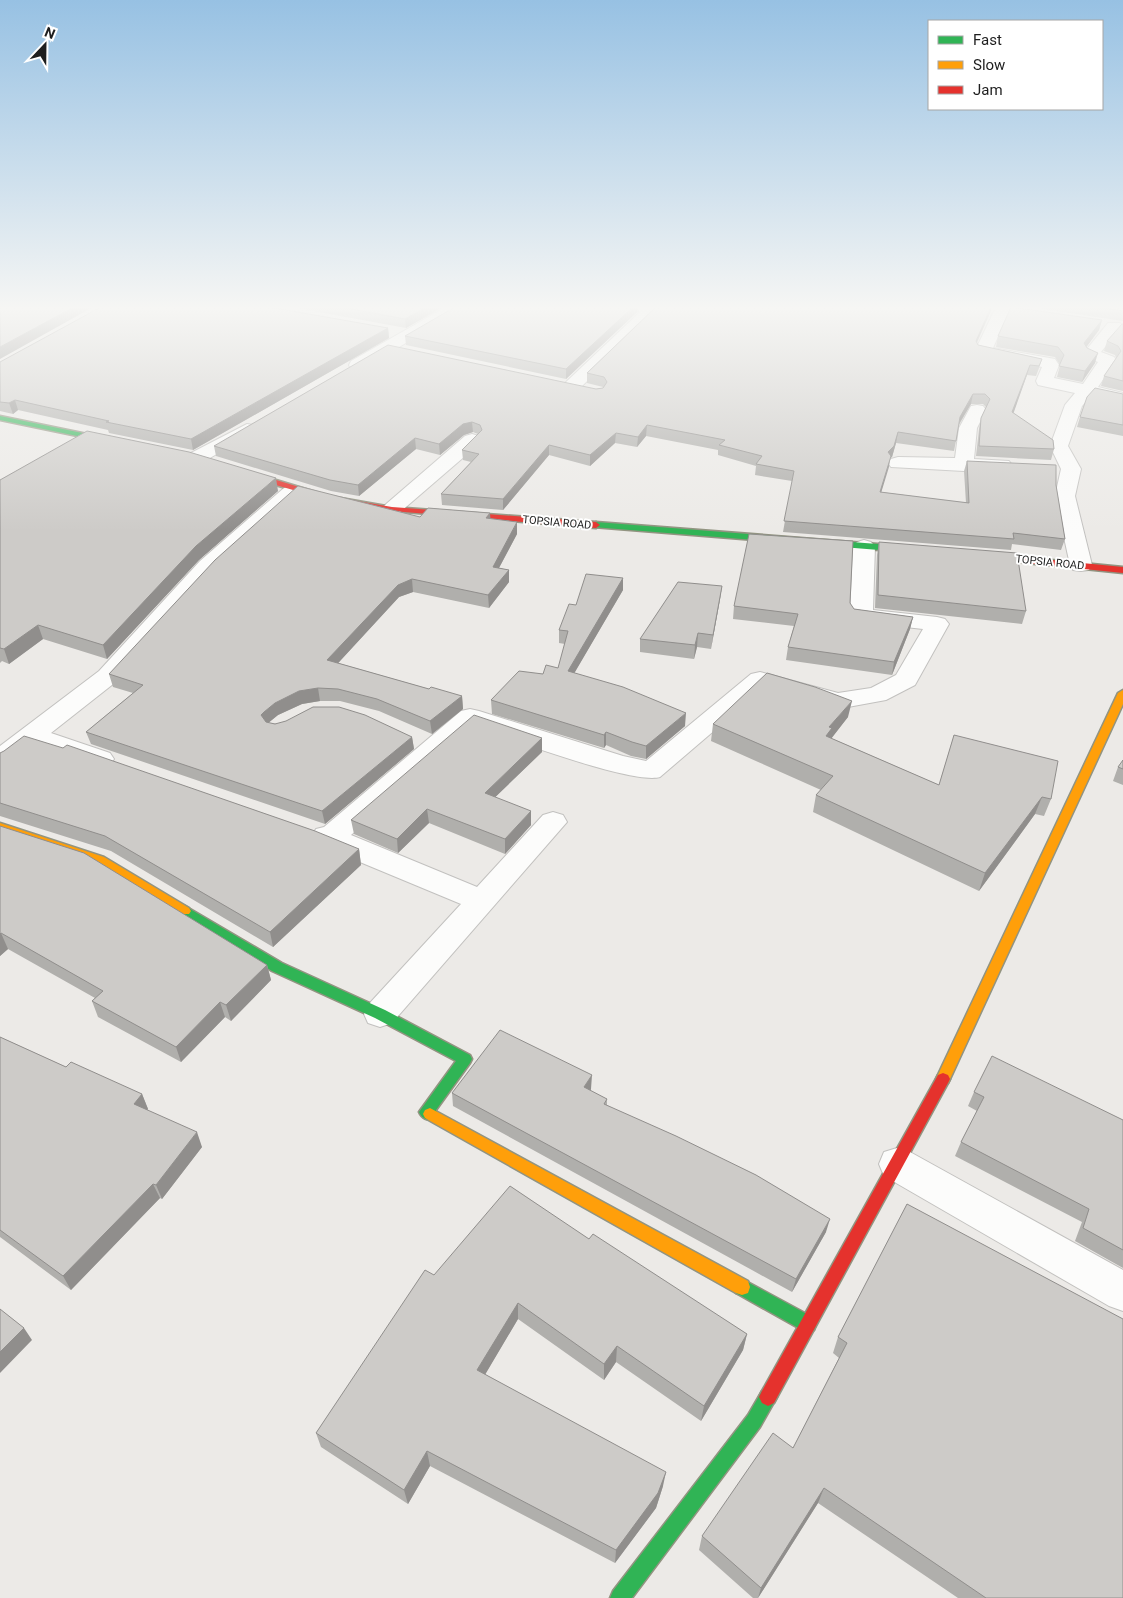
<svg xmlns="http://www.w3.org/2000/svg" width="1123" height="1598" font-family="Roboto,sans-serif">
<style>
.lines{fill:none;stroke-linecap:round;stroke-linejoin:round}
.street-casing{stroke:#c2c1bf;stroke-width:2}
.fast-casing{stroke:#929481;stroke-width:3}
.slow-casing{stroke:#929481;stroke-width:3}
.jam-casing{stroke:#929481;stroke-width:3}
.street{fill:#fcfcfb;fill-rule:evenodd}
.fast{fill:#30b455;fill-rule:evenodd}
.slow{fill:#ff9f0a;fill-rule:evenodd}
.jam{fill:#e5322d;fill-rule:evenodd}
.wall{fill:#b0afac}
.shaded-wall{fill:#908e8c}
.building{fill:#cdcbc8;stroke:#908e8c}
.labels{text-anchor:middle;stroke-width:4;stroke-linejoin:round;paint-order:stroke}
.far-street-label{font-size:11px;fill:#1e1e1e;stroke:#fff}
</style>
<rect width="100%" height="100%" fill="#eceae7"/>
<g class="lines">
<defs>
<path id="street" d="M446 307H465L363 369H351L349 365 351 361Z
M635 307H653L658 311 577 391H565L562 387 565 383 640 312Z
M996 307H1008L1010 309 993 348 1055 359 1059 365 1054 378 1083 384 1098 362 1085 357 1083 354 1108 323H1120L1122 326 1101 352 1114 357 1116 360 1098 387 1123 393V403L1091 396 1082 406 1068 446 1081 469 1075 496 1092 565 1089 570 1081 571 1073 570 1070 565 1055 496 1061 469 1050 446 1065 405 1075 393 1038 385 1036 381 1042 367 977 354 975 351Z
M977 405 983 406 986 410 977 428 974 459 1009 461 1012 465 1009 469 964 471 891 467 888 463 891 459 898 457 955 458 959 428 971 406Z
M247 424 253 425 256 429 253 433 203 462H189L187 458 189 454Z
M472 434 479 436 481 440 479 444 399 513 392 515 385 513 382 509 385 505 465 436Z
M291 486 298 488 301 492 298 496 216 571 117 681 51 733 110 753 114 759 110 765 101 768 35 745 9 765 0 768V746L99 671 200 561 284 488Z
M864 540 871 542 875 546 873 610 937 617 945 619 949 624 915 685 886 700 837 709 764 688 660 777C633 785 509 738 474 727L351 835 477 887 543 815 553 812 563 815 567 822 392 1023 380 1027 368 1023 364 1014 368 1005 461 904 319 845 312 836 316 829 324 827 461 711 470 709 479 711 623 756 646 761 751 674 760 672 838 693 871 688 896 675 923 629 861 622 853 620 850 615 853 546 857 542Z
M897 1148 910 1152 1123 1270V1311L1109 1306 884 1176 879 1164 884 1152Z"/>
<path id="fast" d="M0 416 116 440 120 442 116 444 0 420Z
M596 522 916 547 920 550 916 553 593 527 592 525Z
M185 906 282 963 385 1010 470 1055 472 1059 470 1063 436 1110 437 1114 435 1118C428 1121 422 1119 419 1112L456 1061 375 1018 272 971 181 914 179 911 181 908Z
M742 1279 814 1318 816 1324 814 1330 808 1332 802 1330 736 1293 734 1287 736 1281Z
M768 1388 774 1391 777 1397 760 1427 632 1598H610L613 1591 748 1415 762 1391Z"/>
<path id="slow" d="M1123 690V704L950 1079 948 1083 943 1085 938 1083 936 1079 1118 693Z
M0 823 104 857 189 908 191 911 189 914H181L96 863 0 831Z
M430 1108 748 1281 750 1287 748 1293 742 1295 736 1293 425 1118 423 1114 425 1110Z"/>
<path id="jam" d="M237 470H243L329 496 392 507 596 522 600 525 596 528 392 511 328 500 237 474Z
M981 553 1123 567V573L978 558 977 556Z
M943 1073 948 1075 950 1079 948 1083 774 1403 768 1406 762 1403 759 1397 762 1391 938 1075Z"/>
</defs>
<use href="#street" class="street-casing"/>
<use href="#fast" class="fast-casing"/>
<use href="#slow" class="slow-casing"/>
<use href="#jam" class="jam-casing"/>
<use href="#street" class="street"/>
<use href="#fast" class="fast"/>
<use href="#slow" class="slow"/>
<use href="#jam" class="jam"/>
</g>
<path class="wall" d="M291 307H443L406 328Z
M655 307H992L990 313 977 343 978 345 1042 359 1039 368 1036 376 1027 375 1013 413 1054 449 1051 460 976 456 979 429 981 418 986 407 983 404H971L959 425 954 451 896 443 892 457 890 458 881 492 966 503 964 471 967 461 1056 485 1065 539 1061 550 1012 544 1011 550 783 532 792 481 755 475 756 466 718 455V450L646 436 637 447 615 443 590 466 549 455 503 510 442 505 441 494 471 462 463 460 462 450 478 434 473 432 464 435 440 455 416 449 359 496 331 491 216 456 214 446 603 388V387L587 383V373Z
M1029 307H1123V321Z
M637 312 566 379 406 345 405 336Z
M1102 320 1099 330 1086 347 1095 363 1082 382 1057 377 1060 365 1055 357 996 347 998 336Z
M1123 324V391L1101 386 1104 376 1116 358 1115 355 1104 351 1107 341Z
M388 328 389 338 193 450 109 433 108 430 18 410 13 414 0 411V362Z
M1123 394V436L1077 427 1080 417Z
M0 480 278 491 199 560 107 659 43 639 9 664 2 661 0 663Z
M420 517 491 519 517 534 499 568 509 570V582L489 608 413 592 399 597 338 663 429 689 462 696 463 709 432 734 379 711 340 701H320L302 704 278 715 268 723 412 737 414 749 325 824 91 744 86 732 133 693 113 687 109 674Z
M879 542 1026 611 1022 624 875 608 877 555Z
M623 578V590L574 673 685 726 646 759 631 756 606 745 604 748 492 714 491 700 543 674 558 668 565 644 559 643V630L576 605Z
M722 586 720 599 711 649 697 647 694 659 640 652V639Z
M734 606 854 609 913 617 910 629 892 675 786 660 788 647 794 626 733 619Z
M848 717 831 738 939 785 954 735 1051 799 1044 816 1035 814 979 891 813 812 816 795 821 790 711 741 713 724Z
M542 738V752L495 797 531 825 505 854 429 823 398 853 354 834 351 820Z
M0 753 359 849 361 865 273 947 111 851 0 816Z
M1123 760V785L1113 781 1118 767Z
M0 826 267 965 271 980 231 1021 225 1017 181 1062 98 1017 92 1001 95 998 8 949 0 956Z
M0 1037 66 1067 142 1094 148 1109 147 1110 202 1147 162 1199 160 1198 71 1290 0 1237Z
M591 1089V1091L607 1099V1105L826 1232 792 1292 453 1106 452 1093Z
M974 1092 1123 1120V1268L1075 1241 1082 1222 955 1156 961 1142 977 1111 968 1106Z
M907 1204 1123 1598H958L818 1503 758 1598H753L699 1550 702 1536 793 1448 839 1358 833 1353 838 1337Z
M589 1239 747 1334 743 1350 701 1421 616 1362 604 1380 518 1319 485 1374 663 1486 656 1508 615 1563 430 1466 408 1504 321 1447 316 1433 434 1275Z"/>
<path class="shaded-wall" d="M74 307H93L0 359V347Z
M426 307H443L406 328 405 319Z
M633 307H638L637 312 566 379V369Z
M991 307H992L990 313 973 350 976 341Z
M1102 320 1099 330 1082 353 1084 343Z
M388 328 389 338 193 450 191 439Z
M1098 353 1095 363 1082 382 1085 371Z
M1030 365 1027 375 1010 423 1012 412Z
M973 394 971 404 957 427 960 417Z
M15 400 18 410 13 414 9 403Z
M472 422 473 432 464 435 440 455 439 444 463 424Z
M647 425 646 436 637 447 638 437Z
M898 432 896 443 892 457 890 458 889 467 878 503 888 452Z
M616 433 615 443 590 466V455Z
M415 438 416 449 359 496 358 485Z
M549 445V455L503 510V499Z
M276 478 278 491 199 560 107 659 103 645 196 546Z
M490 513 491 525 486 518Z
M517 522V534L493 579V567Z
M509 570V582L489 608 488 595Z
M623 578V590L568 684V671Z
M412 579 413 592 399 597 329 673 327 660 398 585Z
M722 586 720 599 711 649 713 635Z
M913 617 910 629 892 675 894 662Z
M38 625 43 639 9 664 4 649Z
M698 633 697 647 694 659 695 645Z
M318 688 320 701 302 704 278 715 267 724 261 715 264 712 275 703 299 691Z
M462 696 463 709 432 734 430 721Z
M852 701 848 717 831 739 826 736 829 727Z
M686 713 685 726 646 759V746Z
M606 732V745L604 748V735Z
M412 737 414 749 325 824 322 811Z
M542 738V752L485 807V793Z
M1042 797 1035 814 979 891 985 873Z
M427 809 429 823 398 853 397 839Z
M531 811V825L505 854V839Z
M359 849 361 865 273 947 270 932Z
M1 933 8 949 0 956V934Z
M267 965 271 980 231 1021 226 1005Z
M220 1002 225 1017 181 1062 176 1047Z
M592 1075 591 1089 584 1101V1087Z
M142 1094 148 1109 140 1119 134 1104Z
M197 1132 202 1147 162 1199 156 1185Z
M153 1184 160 1198 71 1290 63 1276Z
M830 1219 826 1232 792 1292 796 1279Z
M518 1303V1319L479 1385 477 1370Z
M24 1328 32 1340 0 1373V1352Z
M747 1334 743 1350 701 1421 704 1406Z
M617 1346 616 1362 604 1380V1364Z
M427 1451 430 1466 408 1504 404 1490Z
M666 1472 663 1486 656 1508 615 1563 616 1550Z
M824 1488 818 1503 758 1598 761 1588Z"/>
<path class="building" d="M0 307H74L0 347Z
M101 307H269L388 328 191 439 106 422 109 421 15 400 9 403 0 402V362Z
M341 307H426L405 319Z
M455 307H633L566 369 405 336Z
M656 307H991L976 341 978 345 1042 359 1039 366 1030 365 1012 412 1053 440 1054 449 979 446 981 418 990 399 985 394H973L960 417 956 441 898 432 894 446 888 452 891 456 880 492 969 503 967 461 1056 465V485L1065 539 1013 533 1014 539 784 521 794 471 756 464 762 456 719 445 725 440 647 425 638 437 616 433 590 455 549 445 503 499 441 494 479 454 462 450 482 430 480 425 472 422 463 424 439 444 415 438 358 485 330 480 214 446 388 345 596 389 603 388 607 382 604 377 587 373Z
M1011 307 1102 320 1084 343 1087 348 1098 353 1085 371 1059 366 1064 355 1058 347 998 336Z
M1096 307H1123V311Z
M1122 324H1123V381L1104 376 1121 351 1118 346 1107 341Z
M1095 388 1123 394V425L1080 417 1087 397Z
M87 431 189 452 276 478 196 546 103 645 38 625 4 649 0 648V480Z
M298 486 420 517 428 508 490 513 486 518 517 522 493 567 509 570 488 595 412 579 398 585 327 660 429 689 431 687 462 696 430 721 377 699 338 689 318 688 299 691 275 703 264 712 261 715 266 722 275 724 286 721 313 707H339L365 715 412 737 322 811 86 732 143 685 109 674 215 560Z
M749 534 853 541 850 603 854 609 913 617 894 662 788 647 798 614 734 606Z
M879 542 1017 553 1026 611 878 595Z
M586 574 623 578 568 671 623 687 686 713 646 746 632 742 606 732 604 735 491 700 519 671 543 674 546 665 558 668 568 631 559 630 569 604 576 605Z
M678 582 722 586 713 635 698 633 695 645 640 639Z
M767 673 815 687 852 701 829 727 832 728 826 736 939 785 954 735 1058 761 1051 799 1042 797 985 873 816 795 833 776 713 724Z
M474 715 542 738 485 793 531 811 505 839 427 809 397 839 351 820Z
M24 736 63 748 67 745 315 831 359 849 270 932 105 836 0 803V753L4 751Z
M1123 760V769L1118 767Z
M0 826 84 853 267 965 226 1005 220 1002 176 1047 92 1001 103 991 1 933 0 934Z
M500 1030 592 1075 584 1087 607 1099 604 1104 676 1136 756 1175 830 1219 796 1279 452 1093Z
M0 1037 66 1067 71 1062 142 1094 134 1104 197 1132 156 1185 153 1184 63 1276 0 1230Z
M992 1056 1123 1120V1250L1083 1228 1089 1209 961 1142 984 1097 974 1092Z
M510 1186 589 1239 593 1234 747 1334 704 1406 617 1346 604 1364 518 1303 477 1370 666 1472 658 1493 616 1550 427 1451 404 1490 316 1433 425 1270 434 1275Z
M907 1204 1123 1319V1598H986L824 1488 761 1588 702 1536 773 1433 793 1448 847 1343 838 1337Z
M0 1309 24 1328 0 1352Z"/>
<linearGradient id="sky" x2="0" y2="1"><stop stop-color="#97c1e3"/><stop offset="0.58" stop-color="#f6f6f4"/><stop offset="1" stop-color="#f6f6f4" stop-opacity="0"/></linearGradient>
<rect width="1123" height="531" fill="url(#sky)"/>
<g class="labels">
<g class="far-street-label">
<text transform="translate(557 522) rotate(5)" y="4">TOPSIA ROAD</text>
<text transform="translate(1050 562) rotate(6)" y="4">TOPSIA ROAD</text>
</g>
</g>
<rect x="928" y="20" width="175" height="90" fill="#ffffff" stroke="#a5a5a5"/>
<rect x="938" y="36" width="25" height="8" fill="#30b455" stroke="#a5a5a5"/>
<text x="973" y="45" font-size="15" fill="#1e1e1e">Fast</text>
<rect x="938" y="61" width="25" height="8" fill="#ff9f0a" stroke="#a5a5a5"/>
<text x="973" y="70" font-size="15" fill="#1e1e1e">Slow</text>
<rect x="938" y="86" width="25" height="8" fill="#e5322d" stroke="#a5a5a5"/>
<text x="973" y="95" font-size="15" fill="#1e1e1e">Jam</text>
<g transform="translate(45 45) rotate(22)" stroke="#ffffff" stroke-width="4" paint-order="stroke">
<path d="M0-4L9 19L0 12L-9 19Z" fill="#1e1e1e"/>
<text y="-8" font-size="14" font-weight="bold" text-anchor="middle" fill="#1e1e1e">N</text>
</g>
</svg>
